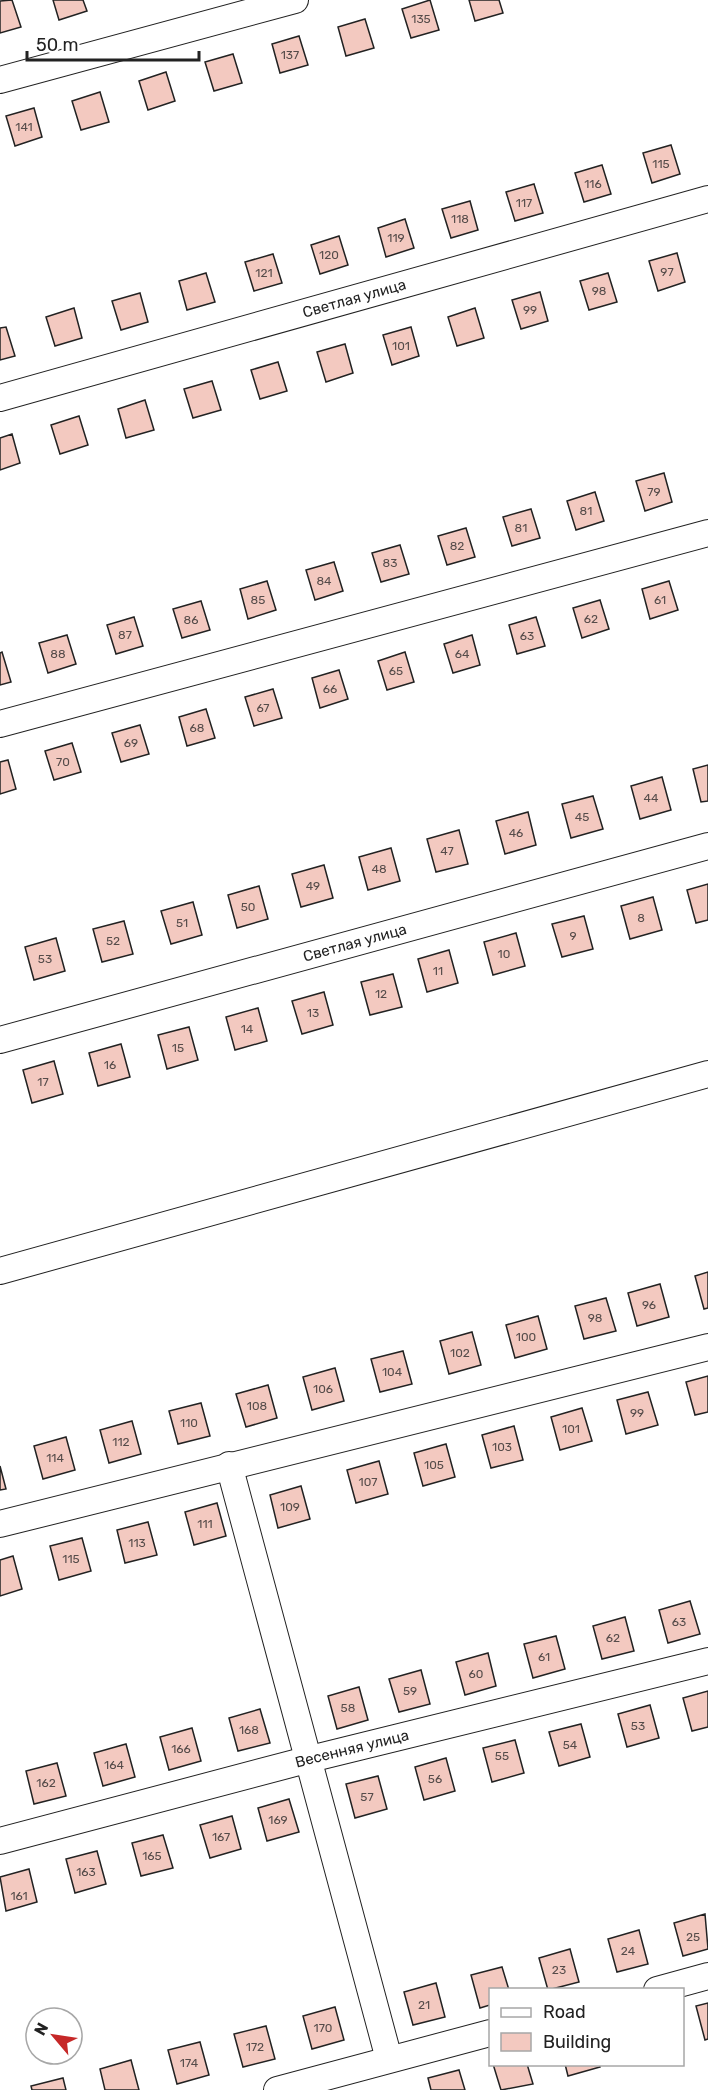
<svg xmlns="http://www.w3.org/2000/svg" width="708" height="2090" font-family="Rubik,sans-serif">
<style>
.building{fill:#f3c9c0;stroke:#222;stroke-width:1.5}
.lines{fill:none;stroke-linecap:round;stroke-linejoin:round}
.minor-casing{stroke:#222;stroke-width:28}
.minor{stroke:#fff;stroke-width:26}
.labels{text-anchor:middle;stroke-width:4.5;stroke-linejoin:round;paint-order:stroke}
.number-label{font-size:12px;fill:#564c4a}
.street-label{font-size:15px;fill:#222;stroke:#fff}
</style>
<rect width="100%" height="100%" fill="#fff"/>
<path class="building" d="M12 0 21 27 0 33V1Z
M53 0H83L87 11 59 20Z
M430 0 439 30 411 38 402 9Z
M469 0H499L503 13 475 21Z
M365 19 374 48 346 56 338 27Z
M299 36 308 65 280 73 272 44Z
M233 54 242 83 214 91 205 62Z
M166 72 175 101 148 110 139 81Z
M100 92 109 122 81 130 72 101Z
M34 108 42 137 15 146 6 116Z
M671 145 680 174 652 183 643 153Z
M602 165 611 194 584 202 575 173Z
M534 184 543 213 515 221 506 192Z
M470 201 478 230 451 238 442 209Z
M405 219 414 248 386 257 378 228Z
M339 236 348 265 320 274 311 245Z
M677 253 685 282 658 291 649 261Z
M273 254 282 283 254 291 245 262Z
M206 273 215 302 187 310 179 281Z
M608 273 617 302 589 310 580 281Z
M540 292 548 321 521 329 512 300Z
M140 293 148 322 121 330 112 301Z
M74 308 82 338 55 346 46 317Z
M475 308 484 338 457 346 448 317Z
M6 327 15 356 0 360V328Z
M411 327 419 356 392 365 383 335Z
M345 344 353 373 326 382 317 352Z
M278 362 287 391 260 399 251 370Z
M212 381 221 410 193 418 184 389Z
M145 400 154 430 126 438 118 409Z
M79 416 88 445 60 454 51 425Z
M12 434 20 463 0 470V438Z
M664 473 672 502 645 511 636 481Z
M595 492 604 521 576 530 567 501Z
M531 509 540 538 512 546 503 517Z
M466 528 475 557 447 565 438 536Z
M400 545 409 574 381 582 372 553Z
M334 562 343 591 315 600 306 570Z
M267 581 276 610 248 619 240 589Z
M669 581 678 610 650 619 642 589Z
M600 600 609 629 582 638 573 608Z
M201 601 210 630 182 638 173 609Z
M134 617 143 646 116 654 107 625Z
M536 617 545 646 517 654 509 625Z
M67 635 76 664 48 673 39 643Z
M472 635 480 665 453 673 444 644Z
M2 652 11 682 0 685V653Z
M405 652 414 682 387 690 378 661Z
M339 670 348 699 320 708 312 678Z
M273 689 282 718 254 726 245 697Z
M206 709 215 738 187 746 179 717Z
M140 725 149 754 121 762 112 733Z
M72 743 81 772 54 780 45 751Z
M8 760 16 789 0 794V762Z
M708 765V801L701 802 693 769Z
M662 777 671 810 640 819 631 786Z
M593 796 603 829 571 838 562 804Z
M528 812 536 845 505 854 496 821Z
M459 830 468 864 436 872 427 839Z
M391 848 400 881 368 890 359 857Z
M324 865 333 898 301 907 292 874Z
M708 884V920L696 923 687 890Z
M259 886 268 919 237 928 228 895Z
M653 897 662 930 630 939 621 906Z
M193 902 202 935 171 944 161 911Z
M584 916 593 949 562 957 552 924Z
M124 921 133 954 102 962 93 929Z
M516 933 525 966 493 975 484 942Z
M56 938 65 971 34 980 25 947Z
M449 950 458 983 427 992 418 959Z
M393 974 402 1007 370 1015 361 982Z
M324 992 333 1025 302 1034 292 1001Z
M258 1008 267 1041 235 1050 226 1017Z
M189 1027 198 1060 167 1069 158 1035Z
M121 1044 130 1077 98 1086 89 1053Z
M54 1061 63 1094 32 1103 23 1070Z
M708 1272V1308L704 1309 695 1276Z
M660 1284 669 1317 637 1326 628 1293Z
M606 1298 616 1331 584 1339 575 1306Z
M538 1316 547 1349 515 1358 506 1325Z
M472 1332 481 1365 449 1374 440 1341Z
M403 1351 412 1384 380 1392 371 1359Z
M335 1368 344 1401 312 1410 303 1377Z
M708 1376V1412L695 1415 686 1382Z
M268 1385 277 1418 246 1427 236 1394Z
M648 1392 658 1425 626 1434 617 1400Z
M201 1403 210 1436 178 1444 169 1411Z
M582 1408 592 1441 560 1450 551 1417Z
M132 1421 141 1454 109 1463 100 1430Z
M514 1426 523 1460 491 1468 482 1435Z
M66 1437 75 1470 43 1479 34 1446Z
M446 1444 455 1477 423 1486 414 1453Z
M379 1461 388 1494 356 1503 347 1470Z
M0 1466 6 1489 0 1490Z
M301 1486 310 1519 278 1528 270 1495Z
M217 1503 226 1536 194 1545 185 1512Z
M148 1522 157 1555 125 1563 117 1530Z
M82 1538 91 1571 59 1580 50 1546Z
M13 1556 22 1589 0 1596V1560Z
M690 1601 700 1634 668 1643 659 1610Z
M625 1617 634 1651 602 1659 593 1626Z
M556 1636 565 1669 533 1678 524 1644Z
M488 1653 496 1686 465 1695 456 1662Z
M421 1670 430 1704 399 1712 389 1679Z
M359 1687 368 1720 337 1729 328 1696Z
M708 1691V1727L692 1731 683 1698Z
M650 1705 659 1738 627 1747 618 1714Z
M260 1709 270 1743 238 1751 229 1718Z
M581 1724 590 1757 559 1766 549 1732Z
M192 1728 201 1761 169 1770 160 1737Z
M515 1740 524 1773 492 1782 483 1748Z
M126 1744 135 1777 103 1786 94 1753Z
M446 1758 455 1791 424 1800 415 1767Z
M57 1763 66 1796 34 1804 26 1771Z
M378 1776 387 1809 355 1818 346 1784Z
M289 1799 299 1832 267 1841 258 1808Z
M232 1816 241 1849 210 1858 200 1825Z
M163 1835 173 1868 141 1876 132 1843Z
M97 1851 106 1884 75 1893 66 1859Z
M29 1869 37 1902 6 1911 0 1877Z
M705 1914 708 1949 683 1956 674 1923Z
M639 1930 648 1964 617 1972 608 1939Z
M570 1949 579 1982 548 1990 539 1958Z
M502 1967 509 1990H490V2005L480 2008 471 1975Z
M436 1983 445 2017 413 2025 404 1992Z
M708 2003V2039L705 2040 696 2006Z
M335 2007 344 2040 312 2049 303 2016Z
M266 2026 275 2059 243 2067 234 2034Z
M200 2042 209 2075 177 2084 168 2050Z
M131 2060 139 2090H105L100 2069Z
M493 2064H527L533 2084 501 2090Z
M565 2064H599L600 2067 568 2076Z
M459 2070 465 2090H431L428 2078Z
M63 2078 66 2090H32L31 2086Z"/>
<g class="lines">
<defs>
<g id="minor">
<path d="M0 80 295 0"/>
<path id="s1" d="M0 398 708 199"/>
<path d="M0 724 708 533"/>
<path id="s2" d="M0 1040 708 846"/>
<path d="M0 1271 708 1074"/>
<path d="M229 1465 389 2059"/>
<path d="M0 1524 708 1347"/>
<path id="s3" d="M0 1841 310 1759 708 1661"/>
<path d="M657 1990 708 1976"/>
<path d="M277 2090 490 2033"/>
</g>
</defs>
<use href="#minor" class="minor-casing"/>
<use href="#minor" class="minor"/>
</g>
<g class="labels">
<g class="number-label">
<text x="421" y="23">135</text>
<text x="290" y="59">137</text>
<text x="24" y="131">141</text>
<text x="661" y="168">115</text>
<text x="593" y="188">116</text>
<text x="524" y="207">117</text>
<text x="460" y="223">118</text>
<text x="396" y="242">119</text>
<text x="329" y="259">120</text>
<text x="667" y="276">97</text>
<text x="264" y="277">121</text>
<text x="599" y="295">98</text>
<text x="530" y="314">99</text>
<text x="401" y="350">101</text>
<text x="654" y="496">79</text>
<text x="586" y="515">81</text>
<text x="521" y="532">81</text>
<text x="457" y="550">82</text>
<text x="390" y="567">83</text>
<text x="324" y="585">84</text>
<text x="258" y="604">85</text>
<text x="660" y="604">61</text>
<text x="591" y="623">62</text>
<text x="191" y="624">86</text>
<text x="125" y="639">87</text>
<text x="527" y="640">63</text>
<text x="58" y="658">88</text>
<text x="462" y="658">64</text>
<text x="396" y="675">65</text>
<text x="330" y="693">66</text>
<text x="263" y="712">67</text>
<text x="197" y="732">68</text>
<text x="131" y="747">69</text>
<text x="63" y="766">70</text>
<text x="651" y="802">44</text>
<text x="582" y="821">45</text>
<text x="516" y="837">46</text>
<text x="447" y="855">47</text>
<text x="379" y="873">48</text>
<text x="313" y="890">49</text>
<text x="248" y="911">50</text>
<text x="641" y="922">8</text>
<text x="182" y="927">51</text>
<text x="573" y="940">9</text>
<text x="113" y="945">52</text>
<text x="504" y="958">10</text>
<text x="45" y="963">53</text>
<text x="438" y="975">11</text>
<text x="381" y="998">12</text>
<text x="313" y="1017">13</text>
<text x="247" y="1033">14</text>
<text x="178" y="1052">15</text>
<text x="110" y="1069">16</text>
<text x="43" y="1086">17</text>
<text x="649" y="1309">96</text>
<text x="595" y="1322">98</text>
<text x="526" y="1341">100</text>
<text x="460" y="1357">102</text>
<text x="392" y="1376">104</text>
<text x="323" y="1393">106</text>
<text x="257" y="1410">108</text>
<text x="637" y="1417">99</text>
<text x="189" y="1427">110</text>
<text x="571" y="1433">101</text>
<text x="121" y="1446">112</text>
<text x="502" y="1451">103</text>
<text x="55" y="1462">114</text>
<text x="434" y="1469">105</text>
<text x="368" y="1486">107</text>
<text x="290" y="1511">109</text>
<text x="205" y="1528">111</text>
<text x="137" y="1547">113</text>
<text x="71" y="1563">115</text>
<text x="679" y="1626">63</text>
<text x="613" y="1642">62</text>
<text x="544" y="1661">61</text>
<text x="476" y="1678">60</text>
<text x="410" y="1695">59</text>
<text x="348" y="1712">58</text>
<text x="638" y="1730">53</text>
<text x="249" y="1734">168</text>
<text x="570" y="1749">54</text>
<text x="181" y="1753">166</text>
<text x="502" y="1760">55</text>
<text x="114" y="1769">164</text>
<text x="435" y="1783">56</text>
<text x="46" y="1787">162</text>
<text x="367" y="1801">57</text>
<text x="278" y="1824">169</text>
<text x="221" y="1841">167</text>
<text x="152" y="1860">165</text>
<text x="86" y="1876">163</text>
<text x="19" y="1900">161</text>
<text x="693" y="1941">25</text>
<text x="628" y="1955">24</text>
<text x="559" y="1974">23</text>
<text x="424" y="2009">21</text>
<text x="323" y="2032">170</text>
<text x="255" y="2051">172</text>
<text x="189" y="2067">174</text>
</g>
<g class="street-label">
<text dy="5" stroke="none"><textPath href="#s1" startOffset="368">Светлая улица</textPath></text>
<text dy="5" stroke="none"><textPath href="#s2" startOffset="368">Светлая улица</textPath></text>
<text dy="5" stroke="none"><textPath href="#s3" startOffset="364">Весенняя улица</textPath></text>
</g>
</g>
<rect x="489" y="1988" width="195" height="78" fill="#ffffff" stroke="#a7a7a7" stroke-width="1.5"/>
<rect x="501" y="2008" width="30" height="9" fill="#ffffff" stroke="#a7a7a7" stroke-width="1.5"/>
<text x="543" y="2018" font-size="18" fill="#222222">Road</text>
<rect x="501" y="2033" width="30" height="18" fill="#f3c9c0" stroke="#a7a7a7" stroke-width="1.5"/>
<text x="543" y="2048" font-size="18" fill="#222222">Building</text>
<g transform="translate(54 2036) rotate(299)"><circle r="28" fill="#ffffff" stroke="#a7a7a7" stroke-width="1.5"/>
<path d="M0-4.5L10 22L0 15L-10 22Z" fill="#c62828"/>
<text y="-9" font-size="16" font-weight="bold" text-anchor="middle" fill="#222222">N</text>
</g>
<path d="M27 51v9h172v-9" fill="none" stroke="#222222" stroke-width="3"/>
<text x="36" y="51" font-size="18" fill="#222222" stroke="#ffffff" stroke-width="4.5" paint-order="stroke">50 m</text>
</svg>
